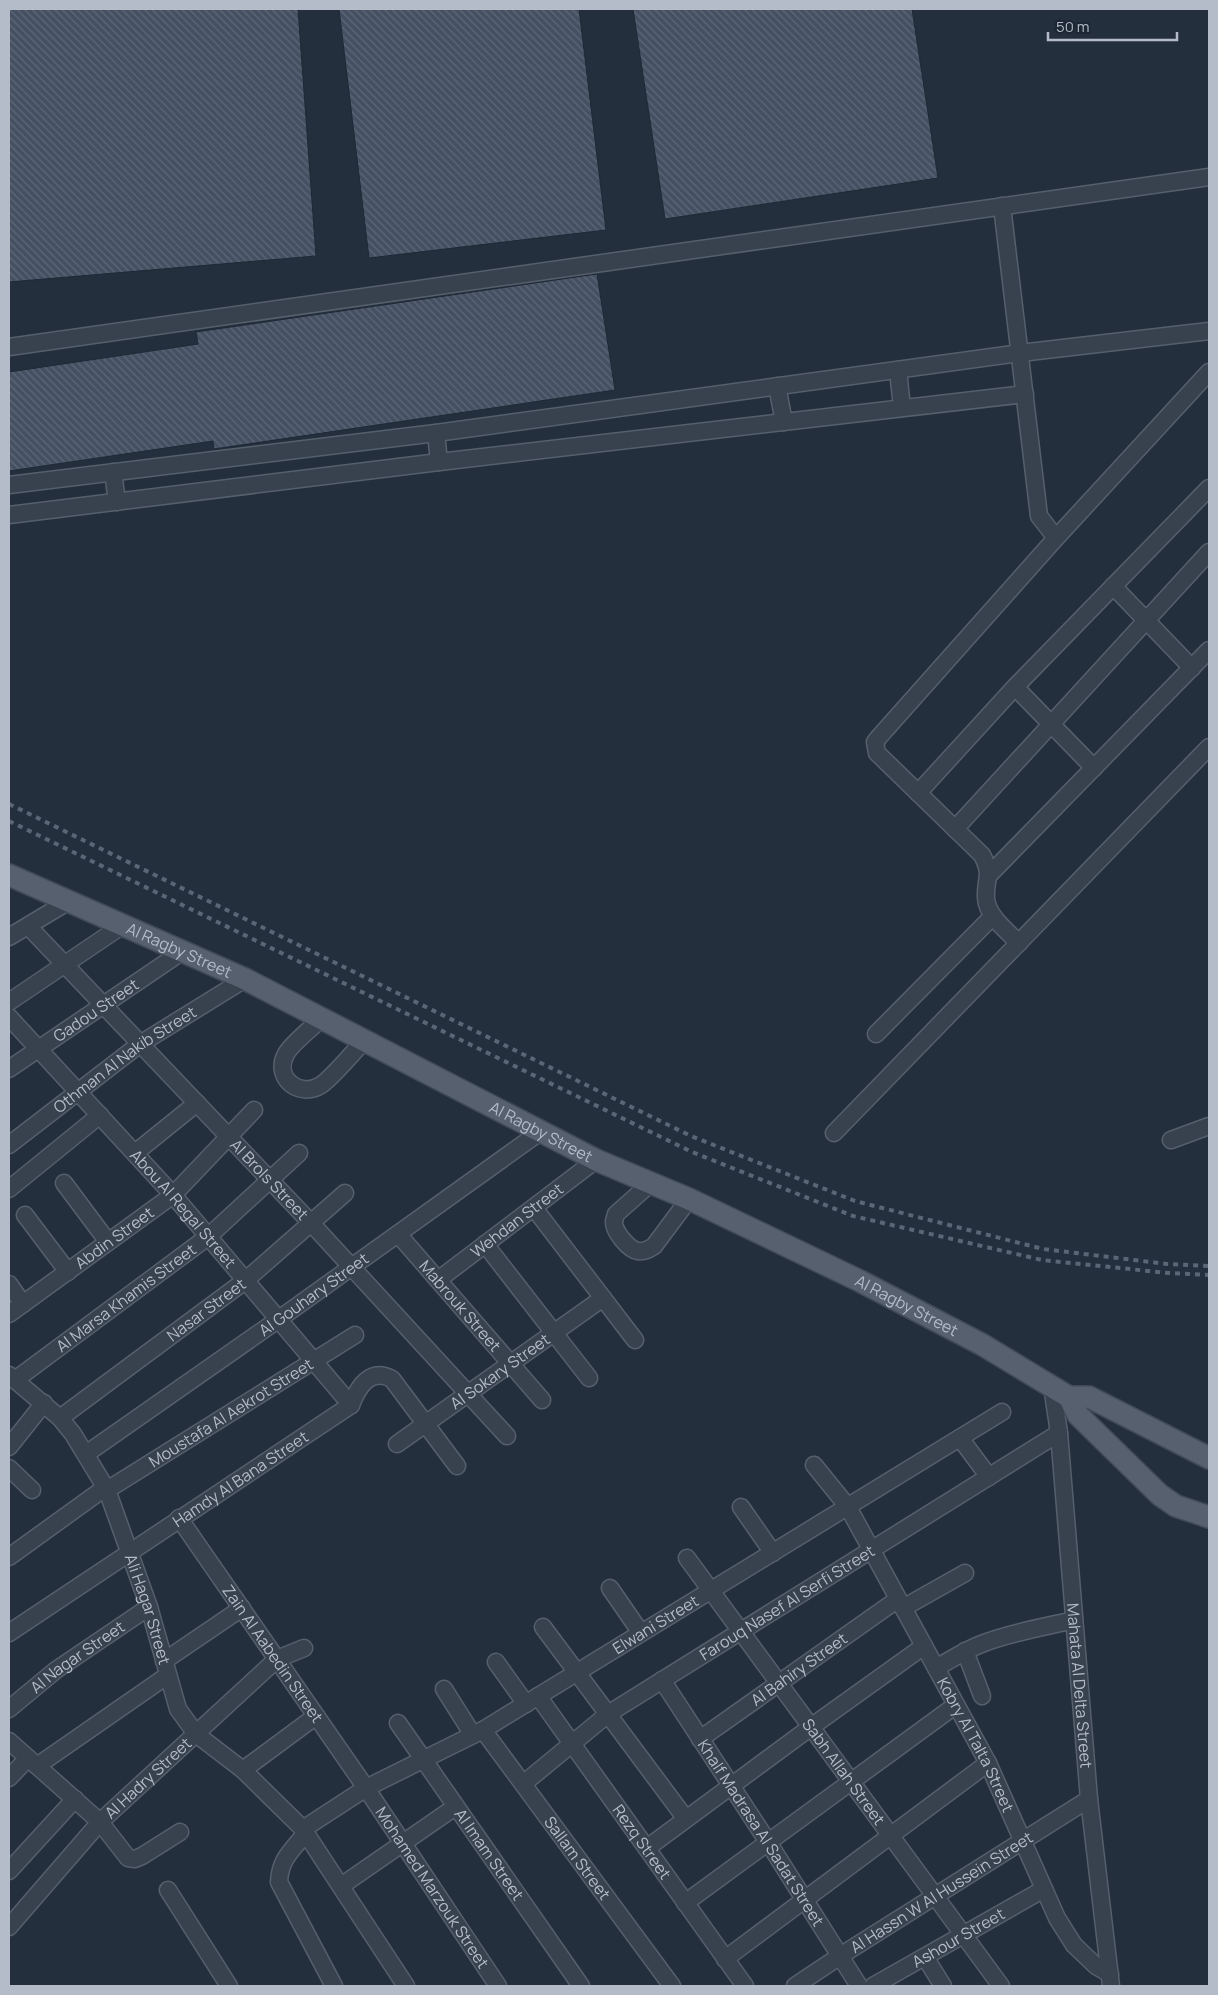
<svg xmlns="http://www.w3.org/2000/svg" width="1218" height="1995" font-family="Manrope,sans-serif">
<style>
.building{fill:url(#building-back-hatch);stroke:#1f2835}
.lines{fill:none;stroke-linecap:round;stroke-linejoin:round}
.minor-casing{stroke:#565f6c;stroke-width:19}
.major-casing{stroke:#414a57;stroke-width:24}
.minor{stroke:#38414e;stroke-width:16}
.major{stroke:#56606e;stroke-width:21}
.rail{stroke:#5a6575;stroke-width:4;stroke-dasharray:5 5;stroke-linecap:butt}
.labels{text-anchor:middle;stroke-width:4;stroke-linejoin:round;paint-order:stroke}
.street-label{font-size:16px;fill:#b4bcc9;stroke:#1d2633}
</style>
<defs>
<pattern id="building-back-hatch" width="6" height="6" patternUnits="userSpaceOnUse" patternTransform="scale(1.25)"><rect width="6" height="6" fill="#455162"/><path d="M-1 5l2 2M0 0l6 6M5-1l2 2" fill="none" stroke="#5d6877"/></pattern>
</defs>
<rect width="100%" height="100%" fill="#242f3e"/>
<path class="building" d="M9 9H298L316 256 9 282Z
M339 9H579L606 230 369 258Z
M633 9H912L938 178 665 219Z
M597 274 615 390 214 449 213 441 9 471V372L198 344 196 332Z"/>
<g class="lines">
<defs>
<g id="minor">
<path d="M1002 206 1039 516 1056 538 1209 372"/>
<path d="M9 347 1209 177"/>
<path d="M898 370 902 408"/>
<path d="M777 386 784 422"/>
<path d="M436 433 439 462"/>
<path d="M113 472 117 502"/>
<path d="M9 485 436 433 1020 353 1209 331"/>
<path d="M9 515 439 462 1025 394"/>
<path d="M1113 586 1192 668"/>
<path d="M1015 687 1094 768"/>
<path d="M918 793 1015 687 1209 488"/>
<path d="M955 829 1209 552"/>
<path d="M989 875 1209 650"/>
<path id="s1" d="M28 926 311 1223 507 1436"/>
<path d="M9 937 69 901"/>
<path d="M1019 943C1007 931 987 916 986 898 985 878 993 876 982 855L877 753 875 742 879 737 1056 538"/>
<path d="M9 1002 123 925"/>
<path id="s2" d="M9 1017 173 1195 351 1405"/>
<path d="M322 1018C313 1027 291 1044 286 1054 273 1077 299 1099 321 1085 333 1077 353 1052 365 1040"/>
<path d="M876 1034 993 916"/>
<path id="s3" d="M9 1069 183 951"/>
<path d="M834 1133 1209 747"/>
<path d="M1171 1140 1209 1126"/>
<path id="s4" d="M9 1145 140 1044 245 979"/>
<path d="M135 1153 197 1103"/>
<path d="M64 1183 108 1242"/>
<path d="M651 1183 616 1214C616 1215 614 1220 614 1221 613 1231 629 1250 638 1251 645 1252 649 1249 654 1246L689 1199"/>
<path d="M9 1189 100 1115"/>
<path d="M534 1208 635 1340"/>
<path d="M25 1215 68 1272"/>
<path id="s5" d="M398 1234 542 1400"/>
<path d="M485 1244 589 1378"/>
<path id="s6" d="M438 1280 596 1160"/>
<path d="M9 1284 23 1304"/>
<path id="s7" d="M9 1314 173 1195 254 1110"/>
<path id="s8" d="M9 1375 60 1418 73 1434 107 1490 149 1607 178 1709 196 1734 243 1770 303 1829 406 1986"/>
<path id="s9" d="M15 1380 209 1236 299 1153"/>
<path id="s10" d="M1052 1386 1059 1433 1089 1799 1111 1986"/>
<path d="M351 1405C358 1387 370 1367 392 1379L457 1466"/>
<path id="s11" d="M60 1418 246 1280 345 1193"/>
<path d="M960 1438 989 1477"/>
<path id="s12" d="M397 1444 603 1298"/>
<path d="M9 1447 44 1403"/>
<path id="s13" d="M86 1454 279 1319 540 1132"/>
<path id="s14" d="M814 1465 848 1507 988 1763 1057 1918 1074 1945 1096 1966 1110 1974"/>
<path d="M9 1468 32 1490"/>
<path id="s15" d="M107 1490 355 1335"/>
<path d="M741 1507 773 1553"/>
<path id="s16" d="M179 1518 366 1788 498 1986"/>
<path d="M9 1557 106 1487"/>
<path id="s17" d="M687 1558 1001 1986"/>
<path d="M610 1588 641 1633"/>
<path d="M903 1608 965 1573"/>
<path d="M543 1627 686 1819"/>
<path id="s18" d="M9 1633 351 1405"/>
<path d="M965 1651 982 1696"/>
<path d="M164 1661 242 1608"/>
<path d="M496 1662 526 1704"/>
<path d="M936 1668C952 1659 967 1649 984 1643 1013 1632 1044 1627 1074 1620"/>
<path id="s19" d="M662 1680 768 1842 859 1986"/>
<path d="M444 1689 473 1735"/>
<path id="s20" d="M538 1696 745 1986"/>
<path id="s21" d="M9 1709 56 1670 149 1607"/>
<path id="s22" d="M398 1723 581 1986"/>
<path id="s23" d="M483 1730 672 1986"/>
<path id="s24" d="M700 1739 898 1599"/>
<path d="M9 1741 100 1822 128 1858 135 1859 142 1856 180 1832"/>
<path d="M37 1766 168 1675"/>
<path d="M243 1770 316 1716"/>
<path d="M9 1778 28 1758"/>
<path id="s25" d="M523 1784 608 1714 1059 1433"/>
<path id="s26" d="M303 1829 366 1788 483 1730 1002 1412"/>
<path d="M306 1833C292 1850 280 1859 279 1882L334 1986"/>
<path d="M647 1848 811 1727 924 1646"/>
<path d="M9 1871 75 1799"/>
<path d="M341 1886 455 1807"/>
<path d="M168 1890 229 1986"/>
<path d="M685 1903 956 1705"/>
<path id="s27" d="M9 1927 100 1822 277 1659 304 1648"/>
<path d="M925 1957 943 1986"/>
<path d="M725 1959 988 1763"/>
<path id="s28" d="M795 1986 840 1956 1089 1799"/>
<path id="s29" d="M873 1986 1044 1889"/>
</g>
<g id="major">
<path id="s30" d="M9 875 245 979 596 1160 689 1199 860 1281 983 1345 1069 1397H1089L1209 1458"/>
<path d="M1069 1397 1078 1415 1160 1495 1176 1506 1209 1517"/>
</g>
</defs>
<use href="#minor" class="minor-casing"/>
<use href="#major" class="major-casing"/>
<use href="#minor" class="minor"/>
<use href="#major" class="major"/>
<path class="rail" d="M9 804 691 1136 855 1201 1043 1249 1167 1264 1209 1266
M9 821 692 1152 853 1216 1042 1260 1168 1273 1209 1275"/>
</g>
<g class="labels">
<g class="street-label">
<text dy="6" stroke="none"><textPath href="#s30" startOffset="186">Al Ragby Street</textPath></text>
<text dy="6" stroke="none"><textPath href="#s3" startOffset="105">Gadou Street</textPath></text>
<text dy="6" stroke="none"><textPath href="#s4" startOffset="144">Othman Al Nakib Street</textPath></text>
<text dy="6" stroke="none"><textPath href="#s30" startOffset="591">Al Ragby Street</textPath></text>
<text dy="6" stroke="none"><textPath href="#s1" startOffset="350">Al Brols Street</textPath></text>
<text dy="6" stroke="none"><textPath href="#s2" startOffset="259">Abou Al Regal Street</textPath></text>
<text dy="6" stroke="none"><textPath href="#s6" startOffset="99">Wehdan Street</textPath></text>
<text dy="6" stroke="none"><textPath href="#s7" startOffset="130">Abdin Street</textPath></text>
<text dy="6" stroke="none"><textPath href="#s13" startOffset="278">Al Gouhary Street</textPath></text>
<text dy="6" stroke="none"><textPath href="#s9" startOffset="138">Al Marsa Khamis Street</textPath></text>
<text dy="6" stroke="none"><textPath href="#s5" startOffset="95">Mabrouk Street</textPath></text>
<text dy="6" stroke="none"><textPath href="#s30" startOffset="996">Al Ragby Street</textPath></text>
<text dy="6" stroke="none"><textPath href="#s11" startOffset="182">Nasar Street</textPath></text>
<text dy="6" stroke="none"><textPath href="#s12" startOffset="126">Al Sokary Street</textPath></text>
<text dy="6" stroke="none"><textPath href="#s15" startOffset="146">Moustafa Al Aekrot Street</textPath></text>
<text dy="6" stroke="none"><textPath href="#s18" startOffset="278">Hamdy Al Bana Street</textPath></text>
<text dy="6" stroke="none"><textPath href="#s25" startOffset="321">Farouq Nasef Al Serfi Street</textPath></text>
<text dy="6" stroke="none"><textPath href="#s8" startOffset="279">Ali Hagar Street</textPath></text>
<text dy="6" stroke="none"><textPath href="#s26" startOffset="408">Elwani Street</textPath></text>
<text dy="6" stroke="none"><textPath href="#s16" startOffset="165">Zain Al Aabedin Street</textPath></text>
<text dy="6" stroke="none"><textPath href="#s21" startOffset="86">Al Nagar Street</textPath></text>
<text dy="6" stroke="none"><textPath href="#s24" startOffset="121">Al Bahiry Street</textPath></text>
<text dy="6" stroke="none"><textPath href="#s10" startOffset="301">Mahata Al Delta Street</textPath></text>
<text dy="6" stroke="none"><textPath href="#s14" startOffset="324">Kobry Al Talta Street</textPath></text>
<text dy="6" stroke="none"><textPath href="#s17" startOffset="265">Sabh Allah Street</textPath></text>
<text dy="6" stroke="none"><textPath href="#s27" startOffset="204">Al Hadry Street</textPath></text>
<text dy="6" stroke="none"><textPath href="#s19" startOffset="182">Khalf Madrasa Al Sadat Street</textPath></text>
<text dy="6" stroke="none"><textPath href="#s20" startOffset="179">Rezq Street</textPath></text>
<text dy="6" stroke="none"><textPath href="#s22" startOffset="160">Al Imam Street</textPath></text>
<text dy="6" stroke="none"><textPath href="#s23" startOffset="159">Sallam Street</textPath></text>
<text dy="6" stroke="none"><textPath href="#s16" startOffset="448">Mohamed Marzouk Street</textPath></text>
<text dy="6" stroke="none"><textPath href="#s28" startOffset="174">Al Hassn W Al Hussein Street</textPath></text>
<text dy="6" stroke="none"><textPath href="#s29" startOffset="98">Ashour Street</textPath></text>
</g>
</g>
<rect width="1218" height="1995" fill="none" stroke="#b4bcc9" stroke-width="20"/>
<path d="M1048 32v8h129v-8" fill="none" stroke="#b4bcc9" stroke-width="2.5"/>
<text x="1056" y="32" font-size="15" fill="#b4bcc9" stroke="#1d2633" stroke-width="4" paint-order="stroke">50 m</text>
</svg>
